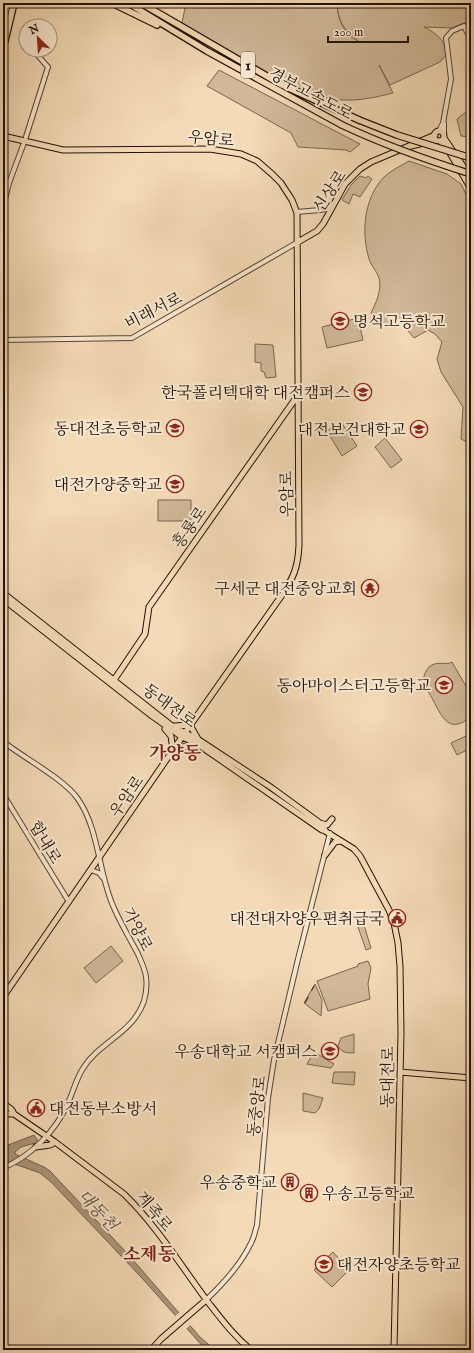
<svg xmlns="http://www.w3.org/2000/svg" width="474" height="1353" font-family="'IM FELL English','Noto Serif KR',serif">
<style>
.green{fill:#d0b898;stroke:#786550}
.water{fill:#ac967b;stroke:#74614d}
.pier{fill:#f4dab6}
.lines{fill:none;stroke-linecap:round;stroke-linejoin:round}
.minor-casing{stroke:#564434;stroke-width:6}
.major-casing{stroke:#211208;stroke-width:7}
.highway-casing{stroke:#211208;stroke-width:8}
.minor{stroke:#f8e7d0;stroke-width:4}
.major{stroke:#f4dab6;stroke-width:5}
.highway{stroke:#f4dab6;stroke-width:5.5}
.rail{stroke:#211208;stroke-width:1;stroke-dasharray:7 7;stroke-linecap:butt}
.highway-bridge-casing{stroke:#211208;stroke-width:8;stroke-linecap:butt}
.highway-bridge{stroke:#f4dab6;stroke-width:5.5}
.labels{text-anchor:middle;stroke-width:4;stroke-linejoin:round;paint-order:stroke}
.shield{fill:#f8e7d0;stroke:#625244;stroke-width:1}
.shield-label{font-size:15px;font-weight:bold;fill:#211208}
.street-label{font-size:16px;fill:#211208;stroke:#f8e7d0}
.poi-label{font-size:16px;fill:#211208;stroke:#f8e7d0;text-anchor:end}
.water-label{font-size:17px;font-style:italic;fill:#604d3c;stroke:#f8e7d0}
.quarter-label{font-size:18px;font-weight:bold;fill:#7a1f14;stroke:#f8e7d0}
</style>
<rect width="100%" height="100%" fill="#f4dab6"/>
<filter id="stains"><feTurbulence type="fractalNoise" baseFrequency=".005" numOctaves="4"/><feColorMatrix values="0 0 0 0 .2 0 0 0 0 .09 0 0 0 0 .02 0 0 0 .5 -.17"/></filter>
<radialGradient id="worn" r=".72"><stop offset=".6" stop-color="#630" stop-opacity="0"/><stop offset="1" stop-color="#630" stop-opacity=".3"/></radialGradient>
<path class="green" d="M186 3H337C338 19 343 34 358 41 344 29 338 23 337 3H367L374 8 369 3H471V20L452 28 424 27C436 33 446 40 446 55L440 62 390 85 379 65 393 93C377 97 360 101 342 100 327 99 313 94 299 88 257 71 220 46 182 23Z
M219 70 360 144 350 152 346 150 298 147 291 133 207 86Z
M471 108V137L461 136 457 119Z
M409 161 447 174 461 184 471 204V457L467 442 461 439 463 407 441 372 437 359 442 342 435 334 428 330 414 338 399 320 382 327 371 313C376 303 382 290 379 278 377 271 371 266 369 259 361 232 364 199 383 178 390 171 400 166 409 161Z
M360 176 366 178 368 176 372 179 360 197 353 194 349 204 342 200 351 185Z
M358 318 363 340 327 348 322 327Z
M255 344 273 345 276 377 266 378 264 372 261 371V363L255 362Z
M341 422 357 446 342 456 327 431Z
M385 438 402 460 391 468 375 447Z
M158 500H191V521H158Z
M452 662 471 695V717C449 734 443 719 433 700 430 694 425 688 424 681 423 675 426 671 429 667 437 660 445 666 452 662Z
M468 735 471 741V748L457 755 451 743Z
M364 925 371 948 366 950 358 927Z
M111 946 123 961 96 983 84 968Z
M368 961 371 968 368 984 370 999 328 1011 317 981 358 966V964Z
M315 984 322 1000 321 1016 304 1003Z
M354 1034V1053C347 1053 342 1053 338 1046L341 1038Z
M314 1052 334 1064 331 1068 307 1064Z
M334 1072H355L354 1085 332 1083Z
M303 1093 323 1098 319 1109 315 1113 303 1111Z
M333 1252 349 1270 332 1287 314 1270Z"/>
<path class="water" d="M34 1135 39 1142 21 1147 15 1152V1154L44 1167 50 1171 126 1252 200 1337 215 1350H206L141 1277 51 1182 40 1173 3 1160V1147Z"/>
<path class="pier" d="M181 1311 192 1323 185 1330 174 1317Z"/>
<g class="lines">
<defs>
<path id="minor" d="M444 123V134
M439 131 443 123 451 79 446 38 452 31 464 26 471 40
M3 207 9 183 25 140 48 67 33 50
M297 212 320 210 332 208
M3 340 132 338 298 242
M3 741 9 746C28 760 66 781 78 799 100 831 98 874 114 908 121 924 130 939 138 954 141 961 145 969 146 977 147 984 146 994 144 1001 133 1034 98 1042 82 1070 76 1080 73 1092 68 1103 56 1131 31 1156 3 1168
M3 794 69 902
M91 870 99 873 104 879
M206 1300C223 1284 241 1264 251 1243 254 1238 255 1231 257 1225L268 1098 274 1060 298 959 330 833"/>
<path id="major" d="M434 136a5 5 0 1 1 10 0a5 5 0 1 1-10 0Z
M3 136 63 150 210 149 241 154 257 161 272 174 281 183 292 200 297 213 299 545C298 567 294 577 282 595L182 737 3 997
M444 138 471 178
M440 141 447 148 471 189
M407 147 436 140
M298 242 317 231 323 224 345 184 360 169 371 162 435 135
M3 593 172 726 199 740 272 788 320 823 325 830
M3 599 152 716 182 737 196 743 322 830 325 831 354 849 360 856 389 910 394 923 398 943 400 966 401 1033 394 1350
M114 680 145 634 149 607 298 395
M190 725 198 739
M174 726 190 725
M165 729 171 736 173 750
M173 750 196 743
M320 823 327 825 332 819
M325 855 335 842 341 841
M400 1072 471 1078
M3 1103 12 1110 14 1114 55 1142 124 1194C157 1226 181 1266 208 1302 222 1320 234 1336 251 1350
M3 1111 8 1114H14
M36 1147 50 1145 55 1142
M151 1350 161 1339 206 1300"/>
<path id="highway" d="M112 3 157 25
M128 3 207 51 342 125
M141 3 282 85 359 120
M3 21 8 3
M3 49 14 3"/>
</defs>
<use href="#minor" class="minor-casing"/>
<use href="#major" class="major-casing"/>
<use href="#highway" class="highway-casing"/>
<use href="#minor" class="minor"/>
<use href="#major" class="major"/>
<use href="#highway" class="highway"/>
<path class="rail" d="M305 1003 314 986
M3 1345 9 1350"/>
<defs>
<path id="highway-bridge" d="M359 120 397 135 471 158
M342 125C384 145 427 160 471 174"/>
</defs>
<use href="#highway-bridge" class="highway-bridge-casing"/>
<use href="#highway-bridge" class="highway-bridge"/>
</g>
<defs>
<symbol id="school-ring" viewBox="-11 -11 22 22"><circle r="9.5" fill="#f8e7d0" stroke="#8f2418" stroke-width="1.5"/><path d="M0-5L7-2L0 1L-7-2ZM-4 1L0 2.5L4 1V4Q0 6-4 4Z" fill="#8f2418"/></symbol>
<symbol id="university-ring" viewBox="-11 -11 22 22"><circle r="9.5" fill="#f8e7d0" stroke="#8f2418" stroke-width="1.5"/><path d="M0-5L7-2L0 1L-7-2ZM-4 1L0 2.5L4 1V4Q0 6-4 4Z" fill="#8f2418"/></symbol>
<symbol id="temple-ring" viewBox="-11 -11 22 22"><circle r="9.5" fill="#f8e7d0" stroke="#8f2418" stroke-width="1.5"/><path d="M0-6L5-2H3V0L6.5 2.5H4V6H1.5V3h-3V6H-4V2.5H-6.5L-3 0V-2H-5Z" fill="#8f2418"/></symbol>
<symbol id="civic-ring" viewBox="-11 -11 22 22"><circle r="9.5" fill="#f8e7d0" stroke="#8f2418" stroke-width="1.5"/><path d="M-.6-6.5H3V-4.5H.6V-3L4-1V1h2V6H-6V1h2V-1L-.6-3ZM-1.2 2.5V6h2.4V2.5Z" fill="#8f2418"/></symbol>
<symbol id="building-ring" viewBox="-11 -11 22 22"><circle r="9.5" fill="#f8e7d0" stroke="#8f2418" stroke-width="1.5"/><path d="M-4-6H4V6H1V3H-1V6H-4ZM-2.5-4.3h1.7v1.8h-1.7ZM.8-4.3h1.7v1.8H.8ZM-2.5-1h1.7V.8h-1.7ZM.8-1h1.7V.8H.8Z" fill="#8f2418"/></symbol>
</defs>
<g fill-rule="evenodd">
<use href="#school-ring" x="330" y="311" width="20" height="20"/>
<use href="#school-ring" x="353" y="382" width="20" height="20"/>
<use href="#school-ring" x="165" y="418" width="20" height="20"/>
<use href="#university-ring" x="409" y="419" width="20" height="20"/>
<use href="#school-ring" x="165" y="474" width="20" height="20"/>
<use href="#temple-ring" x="360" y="578" width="20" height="20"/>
<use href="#school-ring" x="434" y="675" width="20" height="20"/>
<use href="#civic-ring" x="387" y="908" width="20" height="20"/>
<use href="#university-ring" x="320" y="1041" width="20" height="20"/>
<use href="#civic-ring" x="26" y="1098" width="20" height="20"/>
<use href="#building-ring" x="280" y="1172" width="20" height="20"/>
<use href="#building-ring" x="299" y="1183" width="20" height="20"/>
<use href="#school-ring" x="314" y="1254" width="20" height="20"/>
</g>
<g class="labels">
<rect class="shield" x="241" y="52" width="14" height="26" rx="3"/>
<g class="shield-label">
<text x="248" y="70">1</text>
</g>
<g class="street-label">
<text transform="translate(311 93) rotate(28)" y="6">경부고속도로</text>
<text transform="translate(211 138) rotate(5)" y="6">우암로</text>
<text transform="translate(329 191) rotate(-57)" y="6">신상로</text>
<text transform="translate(153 310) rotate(-27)" y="6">비래서로</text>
<text transform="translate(286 494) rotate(-91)" y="6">우암로</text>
<text transform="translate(189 527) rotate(-55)" y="6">흥룡로</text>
<text transform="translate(170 705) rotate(36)" y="6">동대전로</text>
<text transform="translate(126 796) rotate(-55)" y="6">우암로</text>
<text transform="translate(46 842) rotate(59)" y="6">합내로</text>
<text transform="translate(138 929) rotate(63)" y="6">가양로</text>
<text transform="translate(387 1077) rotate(-89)" y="6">동대전로</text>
<text transform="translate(256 1106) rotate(-83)" y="6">동중앙로</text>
<text transform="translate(155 1211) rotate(50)" y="6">계족로</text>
</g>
<g class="poi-label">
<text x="353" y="327" text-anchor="start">명석고등학교</text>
<text x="350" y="398">한국폴리텍대학 대전캠퍼스</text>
<text x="162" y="434">동대전초등학교</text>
<text x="406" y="435">대전보건대학교</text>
<text x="162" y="490">대전가양중학교</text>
<text x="357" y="594">구세군 대전중앙교회</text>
<text x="431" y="691">동아마이스터고등학교</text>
<text x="384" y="924">대전대자양우편취급국</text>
<text x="317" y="1057">우송대학교 서캠퍼스</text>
<text x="49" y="1114" text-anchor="start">대전동부소방서</text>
<text x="277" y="1188">우송중학교</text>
<text x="322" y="1199" text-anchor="start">우송고등학교</text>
<text x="337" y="1270" text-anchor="start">대전자양초등학교</text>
</g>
<g class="water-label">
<text transform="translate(98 1210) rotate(47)" y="6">대동천</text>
</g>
<g class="quarter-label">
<text x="175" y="759">가양동</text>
<text x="149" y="1260">소제동</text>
</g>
</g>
<rect width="474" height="1353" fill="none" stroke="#f4dab6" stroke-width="16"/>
<rect x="4" y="4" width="466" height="1345" fill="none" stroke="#211208" stroke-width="2"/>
<rect x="8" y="8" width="458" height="1337" fill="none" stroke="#211208"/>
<g transform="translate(38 38) rotate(335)"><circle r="19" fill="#f8e7d0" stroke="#a29280"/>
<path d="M0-3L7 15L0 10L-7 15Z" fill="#8f2418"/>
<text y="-6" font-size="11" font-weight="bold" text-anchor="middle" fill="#211208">N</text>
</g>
<path d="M328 36v6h80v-6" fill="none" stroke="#211208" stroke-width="2"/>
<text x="334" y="36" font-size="12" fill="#211208" stroke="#f8e7d0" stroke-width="3" paint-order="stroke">200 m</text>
<rect width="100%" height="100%" filter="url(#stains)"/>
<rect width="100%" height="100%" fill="url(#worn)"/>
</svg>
